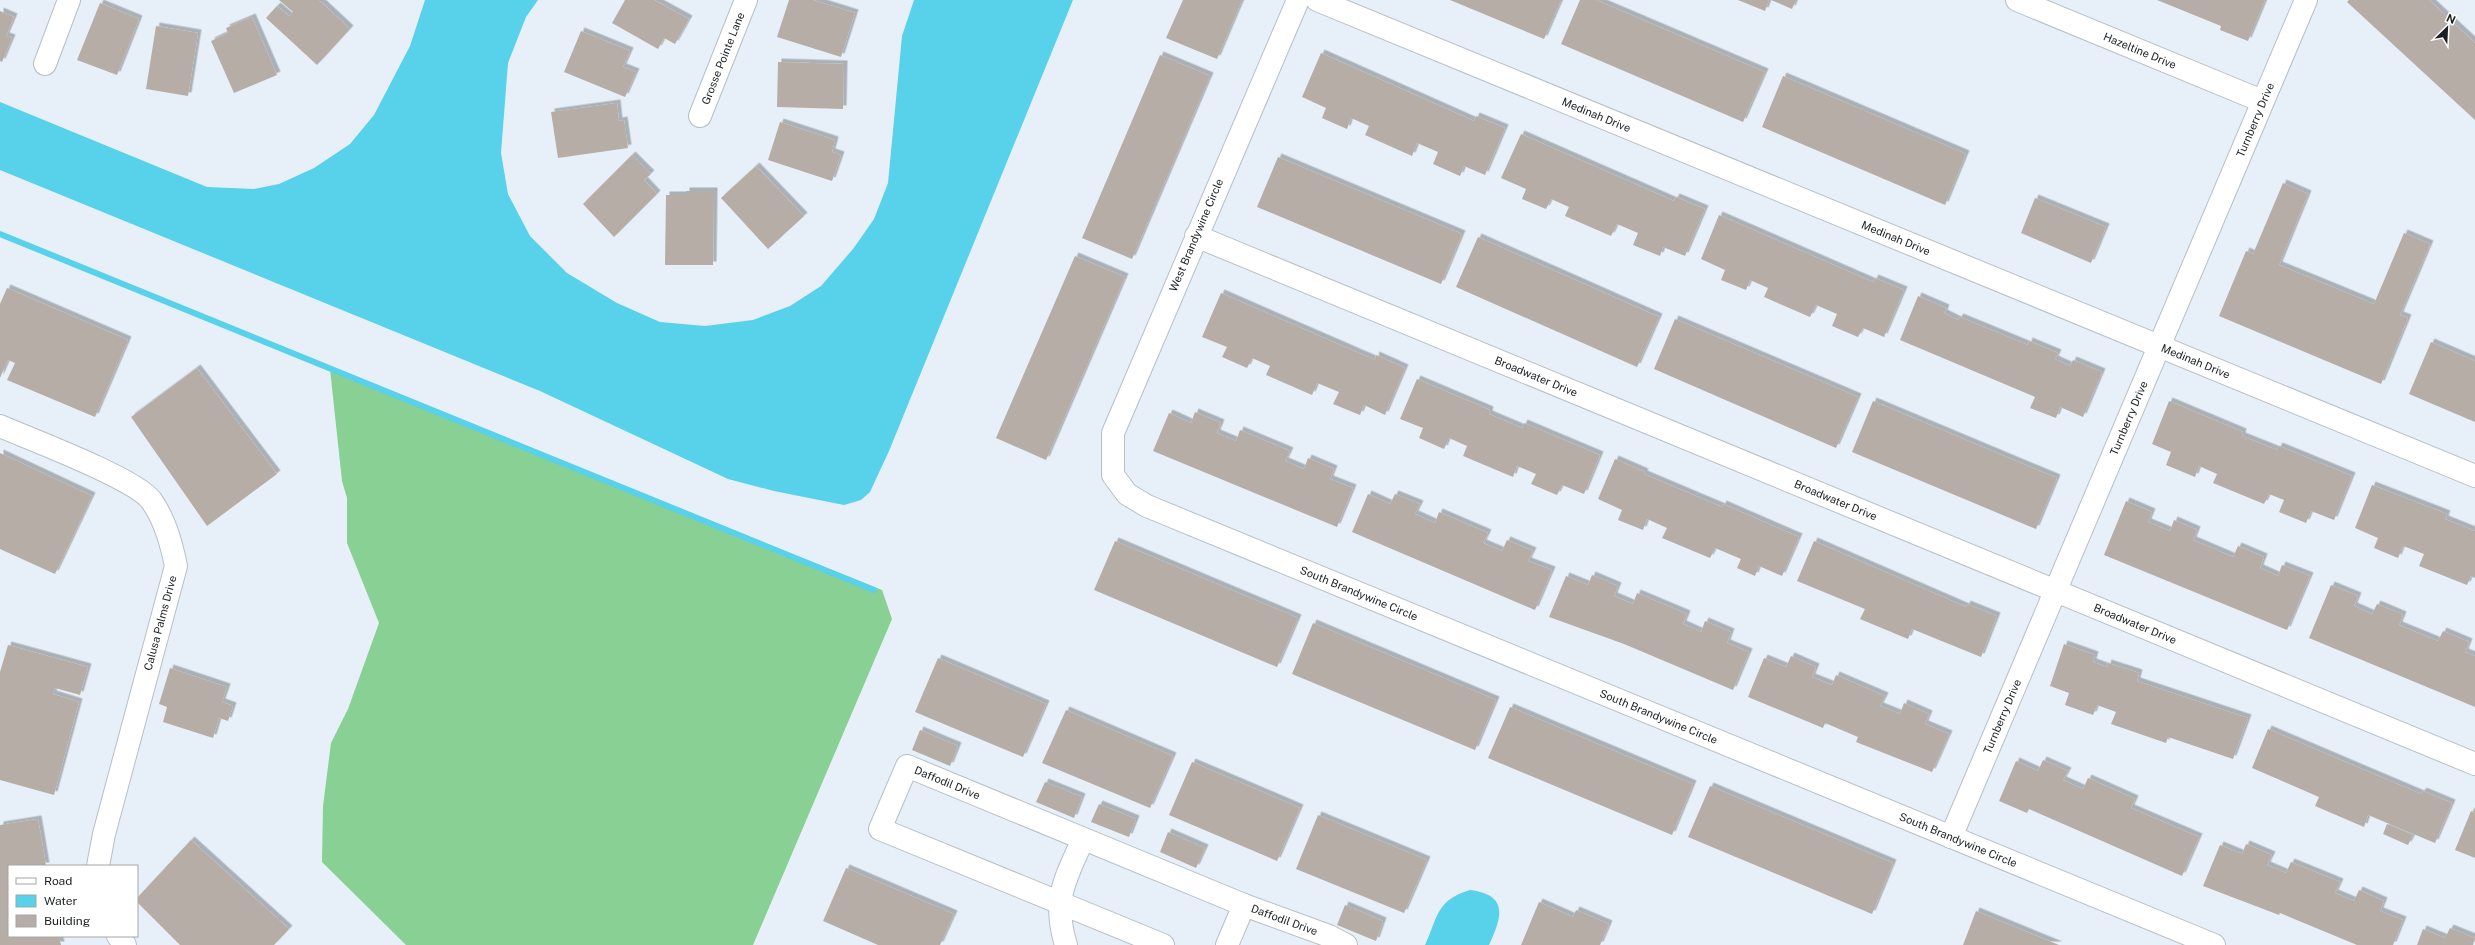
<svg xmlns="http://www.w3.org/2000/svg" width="2475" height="945" font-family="'Public Sans',sans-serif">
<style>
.forest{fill:#88d093}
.water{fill:#58d1ea}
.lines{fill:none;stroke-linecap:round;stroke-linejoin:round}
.stream{stroke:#58d1ea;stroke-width:6}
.building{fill:#b6aea6;filter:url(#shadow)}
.minor-casing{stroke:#b6bfc6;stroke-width:24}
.minor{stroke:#fff;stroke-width:22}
.labels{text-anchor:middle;stroke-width:3;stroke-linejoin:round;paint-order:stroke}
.street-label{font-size:11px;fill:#1b1f21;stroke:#fff}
</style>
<defs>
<filter id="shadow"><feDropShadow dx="3.5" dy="-3.5" stdDeviation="0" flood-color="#0004"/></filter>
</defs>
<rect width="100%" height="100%" fill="#e7f0f8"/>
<path class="forest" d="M330 369 882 590 892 619 753 945H406L322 862 323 806 331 743 348 709 379 623 347 543V498L342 481Z"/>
<path class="water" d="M425 0H538L526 17 508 63 501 153 508 194 530 236 567 273 617 303 660 322 705 326 753 320 790 306 821 286 853 249 874 219 888 183 902 36 914 0H1073L889 451 870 492 861 500 844 505 774 491 728 479 540 391 0 170V102L207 187 254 189 279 184 314 168 350 144 374 115 410 46Z
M1470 890C1509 895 1502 917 1489 945H1425C1438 917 1436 900 1470 890Z"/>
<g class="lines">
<path class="stream" d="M0 234 874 590"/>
</g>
<path class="building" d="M279 0H319L350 29 317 65 266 18 277 6 289 16 293 12Z
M625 0H654L689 19 675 44 664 38 658 49 612 23Z
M789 0H813L855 13 841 57 777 37Z
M1183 0H1242L1217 59 1166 38Z
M1450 0H1561L1544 39Z
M1580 0H1596L1765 72 1743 122 1561 44Z
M1738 0H1769L1765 11Z
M1771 0H1796L1792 9Z
M2157 0H2265L2248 41 2220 30 2221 26Z
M2349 0H2429L2475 43V120L2347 2Z
M100 3 139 19 117 75 77 60Z
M0 11 14 17 6 36 12 38 2 62 0 61Z
M252 17 277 75 234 93 211 41 228 33 226 28Z
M156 26 198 33 188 96 146 89Z
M581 31 630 51 623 67 636 72 625 97 564 72Z
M1321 53 1474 121 1476 116 1505 128 1485 175 1464 166 1460 176 1433 164 1438 152 1417 143 1412 156 1365 135 1369 126 1351 118 1347 129 1322 118 1326 108 1302 97Z
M1160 55 1210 76 1132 259 1082 238Z
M778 62 844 64 843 109 777 107Z
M1783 76 1966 154 1945 205 1762 127Z
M617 103 619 121 624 120 628 148 558 158 551 112Z
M780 122 835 140 832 152 841 155 832 181 768 160Z
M1521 134 1674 201 1676 197 1705 209 1685 256 1663 247 1660 256 1633 245 1638 233 1617 224 1611 236 1565 216 1569 207 1551 199 1546 209 1522 199 1526 189 1501 178Z
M632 155 651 174 644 180 657 194 614 237 583 204Z
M1278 157 1462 234 1441 284 1257 207Z
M756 166 804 216 768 249 721 198Z
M2283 183 2308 194 2279 265 2374 304 2404 233 2430 244 2400 315 2408 318 2381 384 2219 316 2246 251 2253 254Z
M686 191H714L713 265H665L666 195H686Z
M2035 198 2106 227 2091 263 2021 233Z
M1719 215 1873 282 1875 278 1904 290 1884 337 1863 328 1858 337 1832 326 1837 314 1816 305 1810 317 1764 297 1768 288 1750 280 1746 290 1721 280 1725 270 1701 259Z
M1478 237 1659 317 1637 367 1456 287Z
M1075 256 1125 277 1046 460 996 438Z
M7 288 128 340 95 417 7 380 15 363 8 360 0 378V304Z
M1221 293 1375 360 1376 355 1405 368 1385 415 1364 405 1360 415 1333 404 1339 392 1317 383 1312 395 1266 375 1270 366 1252 358 1247 368 1222 357 1227 347 1202 337Z
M1918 296 1946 308 1944 313 1958 320 1960 317 2028 345 2029 341 2058 353 2055 359 2070 366 2073 360 2102 372 2083 417 2060 407 2056 418 2030 408 2035 397 1900 340Z
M1675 319 1858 397 1836 448 1654 369Z
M2431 342 2475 361V422L2409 394Z
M197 368 277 474 207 526 131 417Z
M1417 379 1490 410 1489 414 1522 428 1524 423 1600 455 1584 494 1562 485 1557 495 1531 484 1536 474 1517 466 1513 477 1463 456 1467 446 1449 438 1444 449 1419 438 1423 428 1400 419Z
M1873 401 2057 478 2036 529 1852 452Z
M2169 401 2243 432 2242 436 2277 450 2279 446 2352 476 2334 520 2311 511 2306 523 2279 512 2284 500 2269 494 2264 504 2213 483 2217 474 2199 466 2195 477 2166 465 2171 452 2152 444Z
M1195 412 1221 423 1217 433 1236 441 1240 430 1290 451 1285 461 1304 469 1308 458 1334 469 1330 479 1353 488 1337 527 1153 451 1169 413 1191 423Z
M0 453 92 496 55 574 0 549Z
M1615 459 1645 472 1644 474 1722 507 1723 504 1799 537 1782 576 1759 566 1755 576 1737 568 1741 559 1715 548 1710 558 1662 538 1667 528 1647 519 1643 530 1618 520 1622 510 1598 499Z
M2372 485 2447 514 2445 519 2475 531V578L2471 576 2467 585 2419 566 2424 554 2403 546 2398 558 2374 548 2378 538 2355 528Z
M1368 494 1390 504 1395 494 1420 504 1415 514 1435 523 1439 512 1488 533 1483 543 1502 551 1507 540 1533 551 1528 561 1552 570 1535 610 1352 532Z
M2126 501 2152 512 2148 522 2170 531 2174 520 2197 530 2193 540 2233 557 2238 546 2264 557 2260 568 2278 576 2282 565 2310 576 2287 630 2104 555Z
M1115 541 1298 618 1277 667 1094 590Z
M1814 541 1966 607 1967 604 1997 616 1981 657 1912 629 1908 639 1860 619 1865 609 1797 581Z
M1592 575 1618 586 1614 596 1633 604 1637 593 1687 614 1683 624 1701 632 1705 621 1731 632 1727 643 1749 652 1733 690 1624 644 1549 617 1566 576 1588 585Z
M2331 585 2358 596 2354 606 2372 614 2377 604 2403 615 2399 625 2438 641 2443 631 2469 642 2465 652 2475 656V707L2309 638Z
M1313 623 1496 700 1475 750 1292 674Z
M2064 644 2095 655 2093 662 2107 667 2108 663 2139 673 2137 681 2248 718 2233 759 2168 737 2166 743 2111 724 2116 712 2097 705 2093 715 2065 705 2069 693 2050 686Z
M8 645 88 667 80 695 55 688 53 694 79 702 54 795 0 780V672Z
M1791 656 1816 667 1812 677 1832 685 1836 675 1885 696 1880 706 1900 714 1904 703 1929 714 1925 724 1949 734 1932 772 1856 742 1858 737 1825 723 1823 728 1748 697 1764 658 1786 667Z
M938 658 1046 704 1023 757 915 712Z
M170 668 227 687 222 702 233 706 228 721 219 718 213 738 163 722 167 707 159 704Z
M1510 707 1693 784 1672 835 1488 758Z
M1066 710 1173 756 1150 808 1042 763Z
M2268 729 2421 794 2423 791 2452 803 2435 843 2368 815 2364 827 2315 806 2319 797 2252 768Z
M920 730 958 746 950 766 912 750Z
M2043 760 2068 771 2063 780 2083 789 2088 778 2135 799 2131 808 2199 837 2182 876 2029 809 2027 813 1999 801 2016 761 2038 771Z
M1192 762 1300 808 1277 861 1169 815Z
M1045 782 1082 797 1074 818 1036 802Z
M1710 786 1893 863 1872 914 1688 837Z
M1099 804 1136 819 1129 837 1091 822Z
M2471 811 2475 813V858L2455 850Z
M1318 815 1427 860 1404 913 1296 869Z
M38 819 46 866H9V936H59L61 945H0V825Z
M2387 824 2413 835 2408 845 2383 834Z
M1168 832 1205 848 1196 868 1160 852Z
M191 840 289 929 274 945H180L137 902V898Z
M2246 844 2272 855 2267 865 2286 873 2291 862 2340 882 2335 893 2354 901 2359 890 2384 901 2380 911 2403 920 2393 945H2357L2280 913 2279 915 2203 886 2220 845 2242 854Z
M846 868 954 914 940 945H878L823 921Z
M1539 902 1573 917 1576 910 1609 924 1600 945H1521Z
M1345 905 1383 921 1376 941 1337 925Z
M1976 911 2059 945H1963Z
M2450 928 2475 938 2473 945H2417L2423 929 2445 938Z"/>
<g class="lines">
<defs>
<g id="minor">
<path id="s1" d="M1298 0 1113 433V475L1127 494 1147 506 2214 945"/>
<path id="s2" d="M1317 0 2475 476"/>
<path id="s3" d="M2017 0 2262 101"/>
<path d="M45 64 69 0"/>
<path id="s4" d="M700 116 746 0"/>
<path id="s5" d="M1196 236 2475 764"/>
<path d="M0 426C30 439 134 478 151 500 165 520 171 542 176 566L104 834 98 866"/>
<path id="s6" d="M1951 837 2306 0"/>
<path id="s7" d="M1244 905 1329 936 1346 945"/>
<path d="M118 936 125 945"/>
<path d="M1066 945C1052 899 1065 880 1083 839"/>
<path id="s8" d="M1163 945 880 829 907 766 1244 905 1227 945"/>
</g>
</defs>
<use href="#minor" class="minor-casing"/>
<use href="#minor" class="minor"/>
</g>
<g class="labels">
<g class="street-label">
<text dy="4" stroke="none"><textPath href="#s3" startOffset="133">Hazeltine Drive</textPath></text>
<text dy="4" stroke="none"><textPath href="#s4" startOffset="62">Grosse Pointe Lane</textPath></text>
<text dy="4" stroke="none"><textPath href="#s2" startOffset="302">Medinah Drive</textPath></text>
<text dy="4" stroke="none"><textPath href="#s6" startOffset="779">Turnberry Drive</textPath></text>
<text transform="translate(1196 235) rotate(-67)" y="4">West Brandywine Circle</text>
<text dy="4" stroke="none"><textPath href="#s2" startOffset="626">Medinah Drive</textPath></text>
<text dy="4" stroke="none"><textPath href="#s2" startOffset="950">Medinah Drive</textPath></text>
<text dy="4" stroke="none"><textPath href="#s5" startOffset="368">Broadwater Drive</textPath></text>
<text dy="4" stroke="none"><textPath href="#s6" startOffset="455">Turnberry Drive</textPath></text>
<text dy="4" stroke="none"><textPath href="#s5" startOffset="692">Broadwater Drive</textPath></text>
<text dy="4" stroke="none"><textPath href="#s1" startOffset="789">South Brandywine Circle</textPath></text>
<text transform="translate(160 623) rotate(-75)" y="4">Calusa Palms Drive</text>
<text dy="4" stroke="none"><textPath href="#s5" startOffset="1016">Broadwater Drive</textPath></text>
<text dy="4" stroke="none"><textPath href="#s1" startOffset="1113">South Brandywine Circle</textPath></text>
<text dy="4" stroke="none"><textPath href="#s6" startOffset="131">Turnberry Drive</textPath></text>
<text dy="4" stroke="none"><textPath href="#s8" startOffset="418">Daffodil Drive</textPath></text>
<text dy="4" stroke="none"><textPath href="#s1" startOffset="1437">South Brandywine Circle</textPath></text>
<text dy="4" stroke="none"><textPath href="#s7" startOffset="43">Daffodil Drive</textPath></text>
</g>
</g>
<rect x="8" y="865" width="130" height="72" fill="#ffffff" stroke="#a4a5a6"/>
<rect x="16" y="878" width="20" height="6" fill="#ffffff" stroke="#a4a5a6"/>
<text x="44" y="885" font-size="12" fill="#1b1f21">Road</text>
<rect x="16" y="895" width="20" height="12" fill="#58d1ea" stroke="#a4a5a6"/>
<text x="44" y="905" font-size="12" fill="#1b1f21">Water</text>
<rect x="16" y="915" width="20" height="12" fill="#b6aea6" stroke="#a4a5a6"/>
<text x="44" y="925" font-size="12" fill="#1b1f21">Building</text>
<g transform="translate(2447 28) rotate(24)" stroke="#ffffff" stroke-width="3" paint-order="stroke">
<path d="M0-3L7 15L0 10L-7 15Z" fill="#1b1f21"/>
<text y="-6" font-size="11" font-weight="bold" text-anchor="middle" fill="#1b1f21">N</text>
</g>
</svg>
